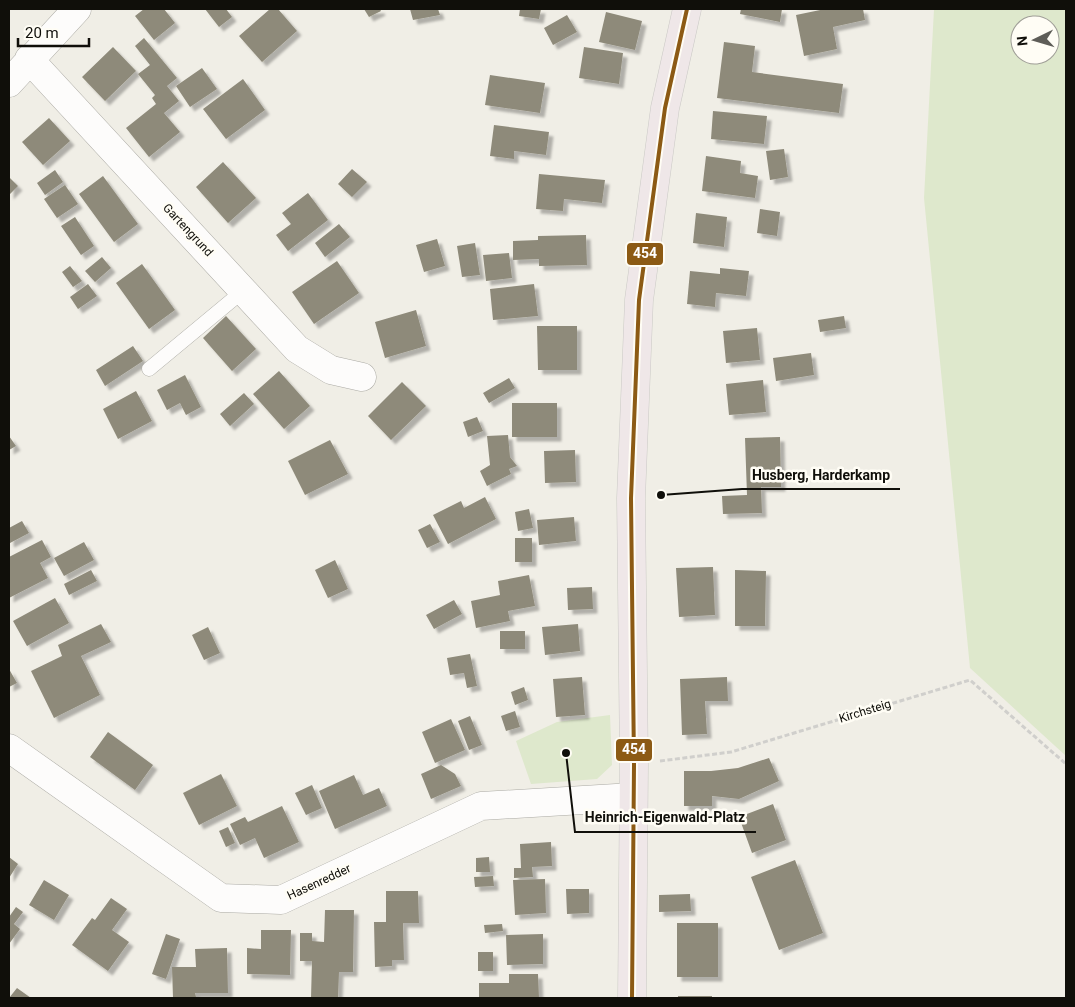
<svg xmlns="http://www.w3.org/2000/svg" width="1075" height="1007" font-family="Roboto,sans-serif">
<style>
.green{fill:#dee8cc;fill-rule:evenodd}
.building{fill:#8e8a7a;filter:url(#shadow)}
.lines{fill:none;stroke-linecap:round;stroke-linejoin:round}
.service-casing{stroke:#abaaa4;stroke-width:15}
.minor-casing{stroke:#abaaa4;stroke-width:29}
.primary-casing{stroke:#cac9c5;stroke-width:29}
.path{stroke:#d0cfcc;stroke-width:3;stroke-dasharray:5 2.5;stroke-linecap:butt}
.service{stroke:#fdfcfb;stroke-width:14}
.minor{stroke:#fdfcfb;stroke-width:28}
.primary{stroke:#efe7e8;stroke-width:28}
.bus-1-casing{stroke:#fffdf5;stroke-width:8}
.bus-1{stroke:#8c5a14;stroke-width:4}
.labels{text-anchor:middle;stroke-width:5;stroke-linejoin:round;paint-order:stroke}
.street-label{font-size:12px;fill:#100f0a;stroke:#fffdf5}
.leader{fill:none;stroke:#100f0a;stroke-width:2}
.callout-dot{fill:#100f0a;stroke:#fffdf5;stroke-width:2}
.callout-label{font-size:14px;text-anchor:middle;font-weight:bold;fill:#100f0a;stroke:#fffdf5;stroke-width:5;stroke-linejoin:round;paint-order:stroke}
.line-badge{stroke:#fffdf5;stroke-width:2}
.badge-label{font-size:14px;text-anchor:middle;font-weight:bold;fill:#fff}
</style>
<defs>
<filter id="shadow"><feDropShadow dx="4.5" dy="4.5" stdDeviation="1" flood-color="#0004"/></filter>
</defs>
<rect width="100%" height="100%" fill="#f0eee6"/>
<path class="green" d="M934 9H1066V756L970 668 924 198ZM1020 25H1050V55H1020Z
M610 715 612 765 597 779 531 784 516 741 557 722Z"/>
<path class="building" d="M144 9H164L175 23 154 40 135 16Z
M205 9H226L232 17 219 27Z
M270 9H278L297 31 262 62 239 36Z
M364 9H380L381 11 369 17Z
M410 9H438L440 15 413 20Z
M520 9H541L539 19 519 16Z
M741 9H782L780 22 740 14Z
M825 9H863L865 20 833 27 837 49 804 56 796 15Z
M606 12 642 21 635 50 599 42Z
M567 15 577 32 553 45 544 28Z
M144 38 177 78 167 86 179 101 164 113 180 132 149 157 126 128 156 104 152 98 155 95 138 74 150 65 135 46Z
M724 42 755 46 752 72 843 84 839 113 717 98Z
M113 47 136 71 105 101 82 77Z
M584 47 623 53 619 84 579 78Z
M202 68 217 89 190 107 176 86Z
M490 75 545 83 540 113 485 105Z
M243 79 265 110 226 139 203 109Z
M713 111 767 116 764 144 711 139Z
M49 118 70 141 43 165 22 142Z
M494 125 549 132 546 155 514 151V159L490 156Z
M784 149 788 177 770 180 766 151Z
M706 156 741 161 740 173 758 176 755 198 702 191Z
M223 162 256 198 228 223 196 187Z
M352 169 367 182 352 197 338 184Z
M55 170 63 182 45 195 37 183Z
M539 174 605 180 602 203 564 199 563 211 536 209Z
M103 176 138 224 114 242 79 194Z
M9 177 18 186 9 195Z
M65 185 78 204 57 218 44 199Z
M308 193 328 220 288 251 276 235 291 224 282 213Z
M760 209 780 212 777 236 757 233Z
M696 213 727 217 724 247 693 243Z
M75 217 94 246 81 255 61 226Z
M339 224 350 237 325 257 315 243Z
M586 235 587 265 539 266V259L513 260V241L538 240V236Z
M437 239 445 266 424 272 416 245Z
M475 243 480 275 462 277 457 246Z
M509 253 512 278 486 281 483 255Z
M102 257 111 268 95 282 85 271Z
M337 261 359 293 314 324 292 292Z
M142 264 175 310 149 329 116 283Z
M70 266 82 281 73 287 62 272Z
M720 268 749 271 746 296 716 293 715 307 687 304 690 271 720 274Z
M88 284 97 296 78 309 70 297Z
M534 284 538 316 493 320 490 289Z
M416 310 426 346 385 358 375 322Z
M226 316 256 349 232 371 203 338Z
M844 316 846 328 820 332 818 320Z
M537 326H577V370H538Z
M757 328 760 360 726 363 723 331Z
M133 346 143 361 105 386 96 370Z
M811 353 814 375 776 381 773 358Z
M279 371 310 406 284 429 253 394Z
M185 375 201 407 186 415 180 403 167 410 157 390Z
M509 378 515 388 489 403 483 393Z
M763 380 766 412 729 415 726 384Z
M402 382 426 406 391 440 368 416Z
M136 391 152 421 118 439 103 409Z
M244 393 254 404 230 426 220 414Z
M512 403H557V437H512Z
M477 417 483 431 468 437 463 422Z
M508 435 510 457 517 466 509 469 511 474 487 486 480 471 490 465 487 436Z
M9 436 16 446 9 450Z
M780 437 781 487H761L762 513 723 514 722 496 747 495 745 438Z
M330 440 348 474 305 495 288 461Z
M575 450 576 482 545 483 544 451Z
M485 497 496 519 448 544 433 515 461 501 464 508Z
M529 509 533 528 518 531 515 512Z
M574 517 576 541 539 545 537 520Z
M22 521 29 533 10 543 9 541V528Z
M430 524 440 542 427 548 418 530Z
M515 538H532V562H515Z
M42 540 51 557 40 563 48 578 9 598V557Z
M84 542 94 560 64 576 54 558Z
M335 560 348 589 328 598 315 570Z
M713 567 715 615 679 617 676 568Z
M91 570 97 581 69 595 64 584Z
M735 570 766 571 765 626H735Z
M529 575 535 606 508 611 510 621 476 628 471 601 500 595 498 581Z
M592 587 593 609 568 610 567 588Z
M55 598 69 623 27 646 13 621Z
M454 600 462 614 434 629 426 615Z
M101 624 111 642 81 656 100 695 54 718 31 671 62 656 58 645Z
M578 624 580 651 545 655 542 627Z
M208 627 220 653 204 660 192 635Z
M500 631H525V649H500Z
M470 654 477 686 467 688 464 673 450 675 447 658Z
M9 669 17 683 9 687Z
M582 677 585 715 556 717 553 679Z
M727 677 728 701H705L707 734 682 735 680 679Z
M524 687 528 700 515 705 511 692Z
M515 711 520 727 506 731 501 716Z
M470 716 482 745 469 750 458 721Z
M451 719 465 750 435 763 422 732Z
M108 732 153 765 135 790 90 757Z
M769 758 779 781 739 799 712 796V806H684V771H711L738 768Z
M441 765 455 774 461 786 431 799 421 774Z
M221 774 237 806 199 825 183 793Z
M354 775 363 795 379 788 387 806 335 829 319 791Z
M312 785 322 808 306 815 295 793Z
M773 804 786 840 752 853 739 817Z
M282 806 299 842 264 858 255 838 240 845 230 824 245 817 248 822Z
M228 827 235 843 226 847 219 831Z
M551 842 552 866 532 867 533 877 514 878V868H521L520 844Z
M9 857 18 864 9 878Z
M489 857 490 872H476V858Z
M795 860 823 933 779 950 751 877Z
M493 876 494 886 475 887 474 877Z
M545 879 546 913 515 915 513 880Z
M44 880 69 895 54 920 29 905Z
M566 889H589V913L567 914Z
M386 891H418L419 923H403L404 960H392V966L375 967 374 922H386Z
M690 894 691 911 659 912V895Z
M111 898 127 909 112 930 129 942 108 971 72 945 92 918 95 920Z
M16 907 23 912 14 924 20 929 9 944V917Z
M325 910H354L353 972H339L338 998H311L312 961H300V933H312V941L324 942Z
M677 923H718V977H677Z
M502 924 503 931 485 933 484 925Z
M261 930H291L290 975 247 974V948L261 949Z
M166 934 180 939 166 979 152 974Z
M543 934V964L507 965 506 935Z
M227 948 228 993H195L196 997 173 998 172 967H196L195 949Z
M478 952H493V971H478Z
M509 974H538L539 998H479V983H509Z
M17 988 31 998H9Z
M678 996H712V998H678Z"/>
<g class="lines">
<defs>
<path id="service" d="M149 369 243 291"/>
<path id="minor" d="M29 59 297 349 331 370 362 377
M9 83 77 9
M9 748 221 898 281 900 481 806 633 797"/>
<path id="primary" d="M632 998 634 765 631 498 639 300 665 108 687 9"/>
</defs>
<use href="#service" class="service-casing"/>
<use href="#minor" class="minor-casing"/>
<use href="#primary" class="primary-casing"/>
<path class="path" d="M660 761 731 752 970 680 1066 764"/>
<use href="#service" class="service"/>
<use href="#minor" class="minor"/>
<use href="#primary" class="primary"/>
<defs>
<path id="bus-1" d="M632 998 634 765 631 498 639 300 665 108 687 9"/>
</defs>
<use href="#bus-1" class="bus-1-casing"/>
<use href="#bus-1" class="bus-1"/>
</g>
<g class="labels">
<g class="street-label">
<text transform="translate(188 230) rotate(47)" y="4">Gartengrund</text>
<text transform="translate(865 711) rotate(-17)" y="4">Kirchsteig</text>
<text transform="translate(319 882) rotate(-25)" y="4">Hasenredder</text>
</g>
</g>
<path class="leader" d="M661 495L742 489H900M566 753L575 832H756"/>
<g class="callout-dot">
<circle cx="661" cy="495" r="5"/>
<circle cx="566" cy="753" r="5"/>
</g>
<g class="callout-label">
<text x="821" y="480">Husberg, Harderkamp</text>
<text x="665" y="822">Heinrich-Eigenwald-Platz</text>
</g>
<g class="line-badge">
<rect x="626" y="242" width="38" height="24" rx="5" fill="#8c5a14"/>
<rect x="615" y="738" width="38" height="24" rx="5" fill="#8c5a14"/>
</g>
<g class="badge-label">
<text x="645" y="258">454</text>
<text x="634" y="754">454</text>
</g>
<rect width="1075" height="1007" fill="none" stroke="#100f0a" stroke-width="20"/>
<g transform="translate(1035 40) rotate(265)"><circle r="24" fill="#fffdf5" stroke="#9f9e97"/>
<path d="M0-4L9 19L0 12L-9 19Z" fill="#5e5d57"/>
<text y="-8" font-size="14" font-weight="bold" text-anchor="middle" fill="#100f0a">N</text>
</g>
<path d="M18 38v8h71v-8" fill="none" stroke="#100f0a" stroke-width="2.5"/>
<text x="25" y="38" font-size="15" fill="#100f0a" stroke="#fffdf5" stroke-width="4" paint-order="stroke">20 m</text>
</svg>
